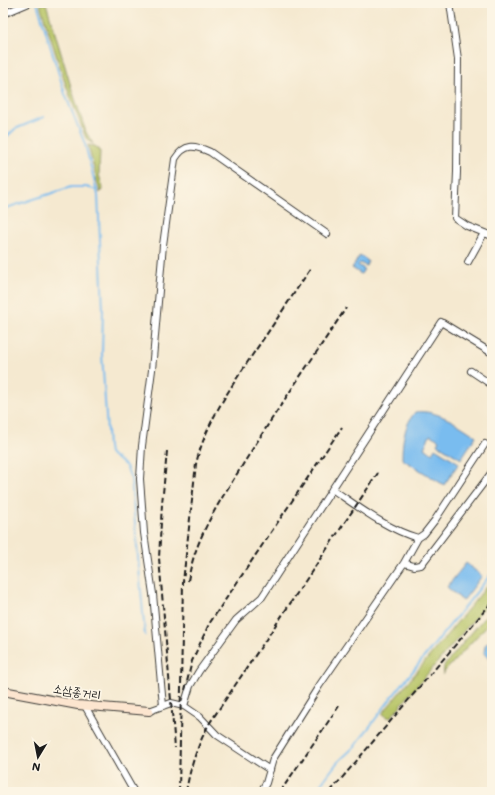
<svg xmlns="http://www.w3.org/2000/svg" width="495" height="795" font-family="Mali,'Poor Story',sans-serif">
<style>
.green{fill:#b8c567;stroke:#6a7042}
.water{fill:#79bcef;stroke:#4a6c86}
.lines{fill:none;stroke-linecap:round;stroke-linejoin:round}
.stream{stroke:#79bcef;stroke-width:2}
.street-casing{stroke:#3d3b37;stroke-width:8}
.secondary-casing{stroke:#3d3b37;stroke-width:10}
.street{stroke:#fff;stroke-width:6}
.secondary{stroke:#fce5cf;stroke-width:8}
.rail{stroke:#1c1c1c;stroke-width:2;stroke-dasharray:6 3;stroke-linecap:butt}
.labels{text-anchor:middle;stroke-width:3.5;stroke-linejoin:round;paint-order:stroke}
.street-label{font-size:12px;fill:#1c1c1c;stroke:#fcf5e5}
</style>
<rect width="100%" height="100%" fill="#fcf5e5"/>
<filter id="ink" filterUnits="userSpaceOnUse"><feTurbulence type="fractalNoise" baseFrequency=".025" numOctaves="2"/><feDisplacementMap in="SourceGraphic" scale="8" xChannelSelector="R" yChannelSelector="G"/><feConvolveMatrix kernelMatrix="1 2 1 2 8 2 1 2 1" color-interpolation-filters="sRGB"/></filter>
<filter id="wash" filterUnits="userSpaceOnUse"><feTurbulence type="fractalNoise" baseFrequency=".012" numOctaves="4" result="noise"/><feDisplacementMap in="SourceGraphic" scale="16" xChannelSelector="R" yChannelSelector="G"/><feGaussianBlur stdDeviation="0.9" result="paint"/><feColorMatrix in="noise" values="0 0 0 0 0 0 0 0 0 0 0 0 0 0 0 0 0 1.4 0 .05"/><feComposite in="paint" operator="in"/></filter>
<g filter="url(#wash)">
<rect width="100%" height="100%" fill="#f5e9d0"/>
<path class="green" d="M46 3 72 90 86 132 93 144 86 138 64 80 40 5Z
M88 145 95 146 100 150 99 175 103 188 100 193Z
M492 580V598L390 718 382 714Z
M492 608V620L445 671 443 675 444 666Z"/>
<path class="water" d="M360 255 368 261 366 266 360 263 358 265 364 269 361 274 352 268Z
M415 412C437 409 459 425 476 436L461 459 437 444 439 440 430 435 424 448 432 453 435 448 459 463 444 485 402 459C402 442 404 426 415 412Z
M466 563 482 576 463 601 447 587Z
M492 638V657H487L484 653 485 645Z"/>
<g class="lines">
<path class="stream" d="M37 3 65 94 85 144 98 195 103 309 102 354 108 447 109 453 126 466 131 479 145 635
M3 140 15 129 44 117
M3 209 71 187H86L97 190
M315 792 336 764 355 746 392 697 492 573"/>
</g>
</g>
<g filter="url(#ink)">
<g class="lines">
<defs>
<path id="street" d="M450 3 458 59 457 172 455 218 467 226 492 236
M3 14 29 3
M468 262 484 233
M471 371 492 385
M332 489C357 506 388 530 418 538
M404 563 414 566 421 565 492 472
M85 706 134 792
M163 706 153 594 144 533 140 479 142 446 152 370 163 245 175 159C185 143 194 145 210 152L327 234
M184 706 190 686 199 671 236 620 262 597 441 322 492 353
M149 711 171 703 184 706 200 717 217 735 270 770
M261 792 266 783 273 759 319 686 404 563 418 538 424 534 435 520 485 444"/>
<path id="secondary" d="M3 691 78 705 149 711"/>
</defs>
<use href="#street" class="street-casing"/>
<use href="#secondary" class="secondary-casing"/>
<use href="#street" class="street"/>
<use href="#secondary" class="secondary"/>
<path class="rail" d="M167 451 162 504 159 558 175 748
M188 581C195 538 219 502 242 466 275 412 311 361 346 308
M185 690 192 661 209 624 342 427
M179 792 183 582 196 464C206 422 231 387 255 351 274 324 292 296 311 268
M186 792C190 768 197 746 209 724L378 473
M280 792 339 706
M330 792 492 602"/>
</g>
</g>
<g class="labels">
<g class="street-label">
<text transform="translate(77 692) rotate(9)" y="4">소삼종거리</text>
</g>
</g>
<rect width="495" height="795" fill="none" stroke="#fcf5e5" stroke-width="16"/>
<g transform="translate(38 757) rotate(190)" stroke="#fcf5e5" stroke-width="3" paint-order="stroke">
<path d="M0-3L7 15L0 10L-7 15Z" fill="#1c1c1c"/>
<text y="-6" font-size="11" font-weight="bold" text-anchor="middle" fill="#1c1c1c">N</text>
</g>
</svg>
